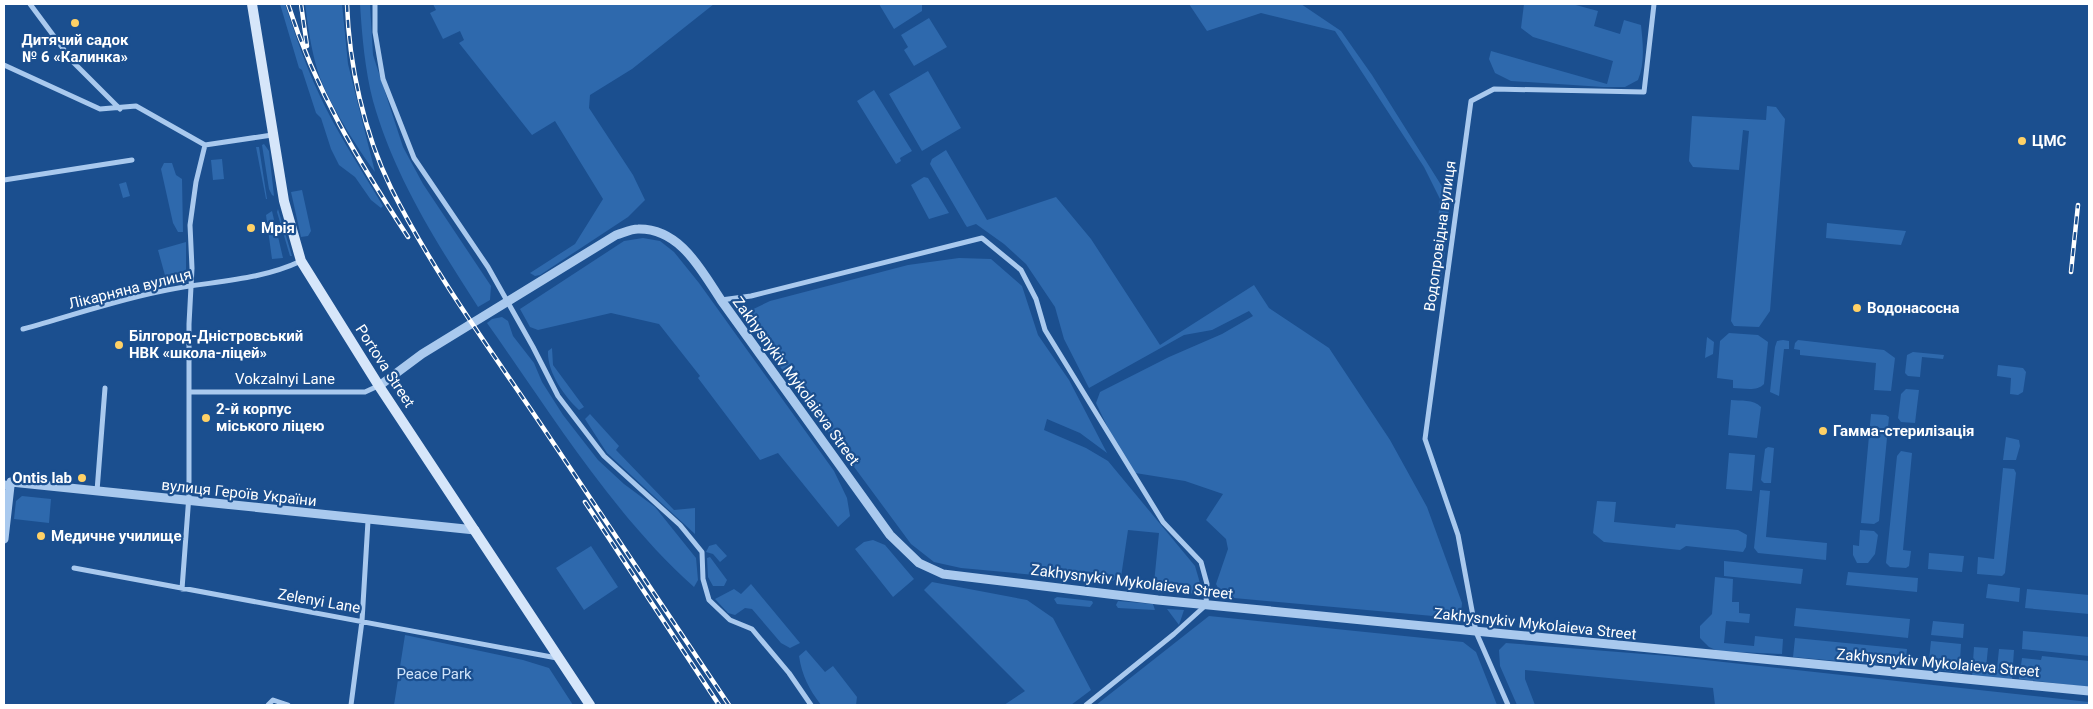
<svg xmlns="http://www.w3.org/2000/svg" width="2093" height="709" font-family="Roboto,sans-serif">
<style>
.green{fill:#2e69ad}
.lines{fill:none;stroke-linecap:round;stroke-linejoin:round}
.minor{stroke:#a9c9ee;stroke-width:5}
.tertiary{stroke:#a9c9ee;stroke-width:9}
.secondary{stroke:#d6e6fa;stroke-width:10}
.rail-casing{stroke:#fff;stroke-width:4.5}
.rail{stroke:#1b4f8f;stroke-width:2.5;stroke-dasharray:8;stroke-linecap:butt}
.poi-dot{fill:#ffd166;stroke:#1b4f8f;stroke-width:2}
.labels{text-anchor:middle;stroke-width:4.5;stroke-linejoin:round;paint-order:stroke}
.poi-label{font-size:15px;font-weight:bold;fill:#fff;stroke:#1b4f8f;text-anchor:start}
.street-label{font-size:15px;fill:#fff;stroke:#1b4f8f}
.park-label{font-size:15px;fill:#cfe3fa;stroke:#1b4f8f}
</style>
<rect width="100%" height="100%" fill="#1b4f8f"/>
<path class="green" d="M280 4H285C295 34 305 64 319 94 337 133 361 169 383 206L381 208 371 200 355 177 339 165 331 149 321 118 316 113 302 70 299 68Z
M305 4H342L348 64 375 172C357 148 327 100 318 72 311 49 308 27 305 4Z
M360 4H370L373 55 403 147 423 184 491 286 490 300 478 307C436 242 394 176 373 101 365 70 362 36 360 4Z
M433 4H714L632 69 590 95 589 108 633 175 645 200 628 217 540 275 535 276 530 273 575 244 603 199 555 121 532 135 459 43 464 40 460 31 443 39 430 13 436 10Z
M879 4H922V11L894 29Z
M1189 4H1301L1341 31 1372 75 1448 196 1449 221 1441 281 1432 284 1440 199 1424 167 1335 31 1261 13 1207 31Z
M1524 4H1572L1598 11 1594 26 1620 34 1624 20 1641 25C1643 44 1645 63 1638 80L1625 87H1603L1511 81 1495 73 1489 59 1491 51 1607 84 1613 61 1533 37 1521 28Z
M929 18 947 47 914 66 904 50 908 47 901 35Z
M928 71 961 128 922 151 889 94Z
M874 90 912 151 900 158 901 161 896 164 857 101Z
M1767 106 1776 107 1785 119 1770 311 1759 327 1734 326 1731 321 1749 131 1743 130 1739 170 1693 167 1689 161 1692 116 1766 120Z
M264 144 269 151 274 196 272 195 269 189 262 145Z
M256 147H259L267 199H266Z
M946 150 987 220 1056 197 1091 239 1160 345 1254 285 1269 308 1329 348 1390 440 1427 507 1462 603 1461 614 1455 618 1223 597 1216 584 1228 549 1226 539 1206 520 1223 494 1185 481 1129 472 1096 403 1100 392 1169 357 1222 334 1253 316 1249 311 1212 330 1184 335 1089 388 1064 339 1055 307 1026 264 1004 244 976 224 967 227 965 224 930 164 932 159Z
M222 159 224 179 213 180 211 160Z
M164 163H172L176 175 182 179 183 232H178L173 223 161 169Z
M924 177 928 178 949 213 929 219 911 185Z
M126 182 130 196 123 198 119 184Z
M302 190 311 231 308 236 301 237 291 192Z
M278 209 292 256H290L277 212Z
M272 211 283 258 272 259 266 215Z
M1827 223 1906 231 1901 245 1826 238Z
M643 238 660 241 674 252 699 283 834 471 847 498 850 516 838 527 778 453 760 460 698 378 700 376 659 324 611 313 538 330 530 327 520 309 624 241Z
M186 242V274L166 279 158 250Z
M959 258 991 259 1022 286 1038 335 1069 380 1107 453 1080 433 1047 419 1044 430 1086 448 1108 461 1195 566 1202 590 1197 594 1159 590 1154 583 1159 533 1128 530 1121 577 1110 582 961 568 934 562 911 544 756 334 745 313 770 301 908 265Z
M502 317 508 321 513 336 534 363 542 382 563 415 598 460 624 484 655 507 696 558 698 580 694 587C613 515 550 412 487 323L492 319Z
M1729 333 1758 335 1768 342 1764 384C1757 392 1743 388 1733 388V380L1717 378 1720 341Z
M1707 337 1714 342 1713 354 1705 358Z
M1783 340 1789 341V349H1784L1779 396 1770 392 1775 347 1777 341Z
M1798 340 1884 350 1895 358 1891 391 1874 390 1876 363 1800 355V350L1794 349 1795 343Z
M552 348 553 365 584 407 579 410C564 396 547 372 548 351Z
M1913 352 1944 355 1943 359 1922 357 1920 377 1908 376 1905 373 1907 355Z
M1998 365 2023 368 2026 372 2023 392 2018 395 2010 394 2011 378 1997 376Z
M1906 389 1919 390 1915 423 1901 422 1898 418 1901 394Z
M1731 400C1740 401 1754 399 1761 407L1757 438 1728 435Z
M590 414 619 446 616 450 674 510 695 508V534L607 453 585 419Z
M1871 414 1886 415 1889 417 1879 521 1874 524 1861 523Z
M2006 437 2019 440 2020 446 2016 460H2003Z
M1768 447 1774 448 1771 483H1764L1761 480 1765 449Z
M1901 451 1912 453 1903 550 1911 551 1909 566 1906 568 1890 567 1886 563 1897 456Z
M1729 453 1755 455 1752 491 1726 489Z
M2003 468 2014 469 2016 473 2005 573 2002 576 1977 574 1978 557 1994 559Z
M1760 490 1770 491 1766 537 1827 543 1826 560 1758 553 1754 548Z
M22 496 51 499 49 523 14 519 16 501Z
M1597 501 1616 502 1614 522 1675 528 1676 524 1738 530 1747 535 1746 547 1743 552 1686 546 1680 550 1604 542 1593 533Z
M1860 530 1874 531 1878 535 1875 554 1868 563H1857L1853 555V545L1859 546Z
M873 540 885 545 914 579 893 597 855 549 864 542Z
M716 544 727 556 720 562 713 554 706 552 709 546Z
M591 546 618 587 584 610 556 568Z
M1929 553 1964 556 1962 572 1928 569Z
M710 557 727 580 724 586H713L708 577 707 558Z
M1724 561 1803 569 1801 584 1724 576Z
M1848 572 1918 578 1917 592 1846 585Z
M1715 577 1733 579 1732 602H1739V613L1750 614 1749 623 1726 621 1724 643 1754 646 1755 636 1783 639 1782 654 1718 651 1709 647 1700 638V626L1712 614Z
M932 582 1027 600 1053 618 1091 690 1071 705H1004L1025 691 924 590Z
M751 584 800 643 790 648 781 643 752 609 745 608 735 615 728 613 715 599 734 589 741 594Z
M1988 584 2020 588 2019 602 1986 598Z
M2027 589 2089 595V614L2025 608Z
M1057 597 1092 601 1093 603 1090 607 1057 604 1054 599Z
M1118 601 1153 604 1155 610 1118 608 1116 605Z
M1796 608 1910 619 1908 638 1794 626Z
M1167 609 1184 610 1179 625Z
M1209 616 1463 642 1476 652 1497 705H1096Z
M1933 621 1964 624 1963 638 1931 635Z
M2023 631 2089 637V656L2022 649Z
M405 635 523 660 549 668 573 705H394Z
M1795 638 1907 649 1905 667 1793 657Z
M1931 641 1961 644 1960 661 1963 662 1962 673 1928 669Z
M1506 643 1669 656 2089 702V705H1715L1713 688 1525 670V679L1535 705H1517L1500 666 1499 650Z
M1974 647 1988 648 1986 668 1997 669 1999 649 2014 650 2012 679 1972 676Z
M806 650 825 672 833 666 857 697 856 705H821C809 689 802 676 799 656Z
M2042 656 2089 661V687L2019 679 2022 658 2041 660Z"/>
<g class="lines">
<path class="minor" d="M30 4 73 62 120 109
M375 4V32L383 79 414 158 488 267 533 347 558 396 604 456 680 525 702 552 703 579 709 600 730 620 752 629 789 673 811 705
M4 65 100 109 136 106 205 145 272 135
M4 180 132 160
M721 300 751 296 982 238 1021 270 1036 299 1045 330 1163 522 1201 562 1207 584 1206 605 1174 634 1086 705
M23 329C71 316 119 299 167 290 212 281 259 281 301 261
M190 392H365L378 386
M97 491 105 388
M74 568 557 658
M182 589 189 495V324L192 268 190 225 196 182 205 145
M268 705 273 700 288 705
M351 705 362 621 368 521
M1508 705 1476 632 1458 535 1425 439 1471 101 1494 89 1644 92 1654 4"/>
<path class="tertiary" d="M379 386 422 354 616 235C623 233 631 229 638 229 680 228 701 270 721 300L890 535 919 563 943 574 1158 600 2089 691
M4 485 10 486 11 482 475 530
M4 539 10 486"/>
<path class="secondary" d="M252 4 284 201 301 261 379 386 590 705"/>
<defs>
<path id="rail" d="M288 4C316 92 358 160 408 237
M301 4 307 46
M347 4C349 65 364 133 391 188 435 276 496 357 550 438 610 527 669 616 729 705
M2071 272 2078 205
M585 502 719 705"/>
</defs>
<use href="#rail" class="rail-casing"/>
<use href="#rail" class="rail"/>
</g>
<g class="poi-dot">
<circle cx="75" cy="23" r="5"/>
<circle cx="2022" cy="141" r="5"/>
<circle cx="251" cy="228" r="5"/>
<circle cx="1857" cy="308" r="5"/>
<circle cx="119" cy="345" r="5"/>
<circle cx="206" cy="418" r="5"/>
<circle cx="1823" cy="431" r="5"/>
<circle cx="82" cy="478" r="5"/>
<circle cx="41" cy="536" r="5"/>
</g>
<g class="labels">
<g class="poi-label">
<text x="75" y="45" text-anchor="middle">Дитячий садок<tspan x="75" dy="17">№ 6 «Калинка»</tspan></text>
<text x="2032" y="146">ЦМС</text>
<text x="261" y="233">Мрія</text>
<text x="1867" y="313">Водонасосна</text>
<text x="129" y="341">Білгород-Дністровський<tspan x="129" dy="17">НВК «школа-ліцей»</tspan></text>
<text x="216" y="414">2-й корпус<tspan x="216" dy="17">міського ліцею</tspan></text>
<text x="1833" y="436">Гамма-стерилізація</text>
<text x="72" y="483" text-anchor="end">Ontis lab</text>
<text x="51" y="541">Медичне училище</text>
</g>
<g class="street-label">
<text transform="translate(1440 236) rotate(-82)" y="5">Водопровідна вулиця</text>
<text transform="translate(130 289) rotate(-14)" y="5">Лікарняна вулиця</text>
<text transform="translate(385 366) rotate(57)" y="5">Portova Street</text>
<text x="285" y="384">Vokzalnyi Lane</text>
<text transform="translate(796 381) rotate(54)" y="5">Zakhysnykiv Mykolaieva Street</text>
<text transform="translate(239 493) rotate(6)" y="5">вулиця Героїв України</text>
<text transform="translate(1132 582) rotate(7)" y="5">Zakhysnykiv Mykolaieva Street</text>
<text transform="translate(319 601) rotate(10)" y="5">Zelenyi Lane</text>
<text transform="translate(1535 624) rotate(6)" y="5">Zakhysnykiv Mykolaieva Street</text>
<text transform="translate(1938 663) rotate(5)" y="5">Zakhysnykiv Mykolaieva Street</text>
</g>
<g class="park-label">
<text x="434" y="679">Peace Park</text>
</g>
</g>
<rect width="2093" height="709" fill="none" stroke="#ffffff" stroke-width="10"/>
</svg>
